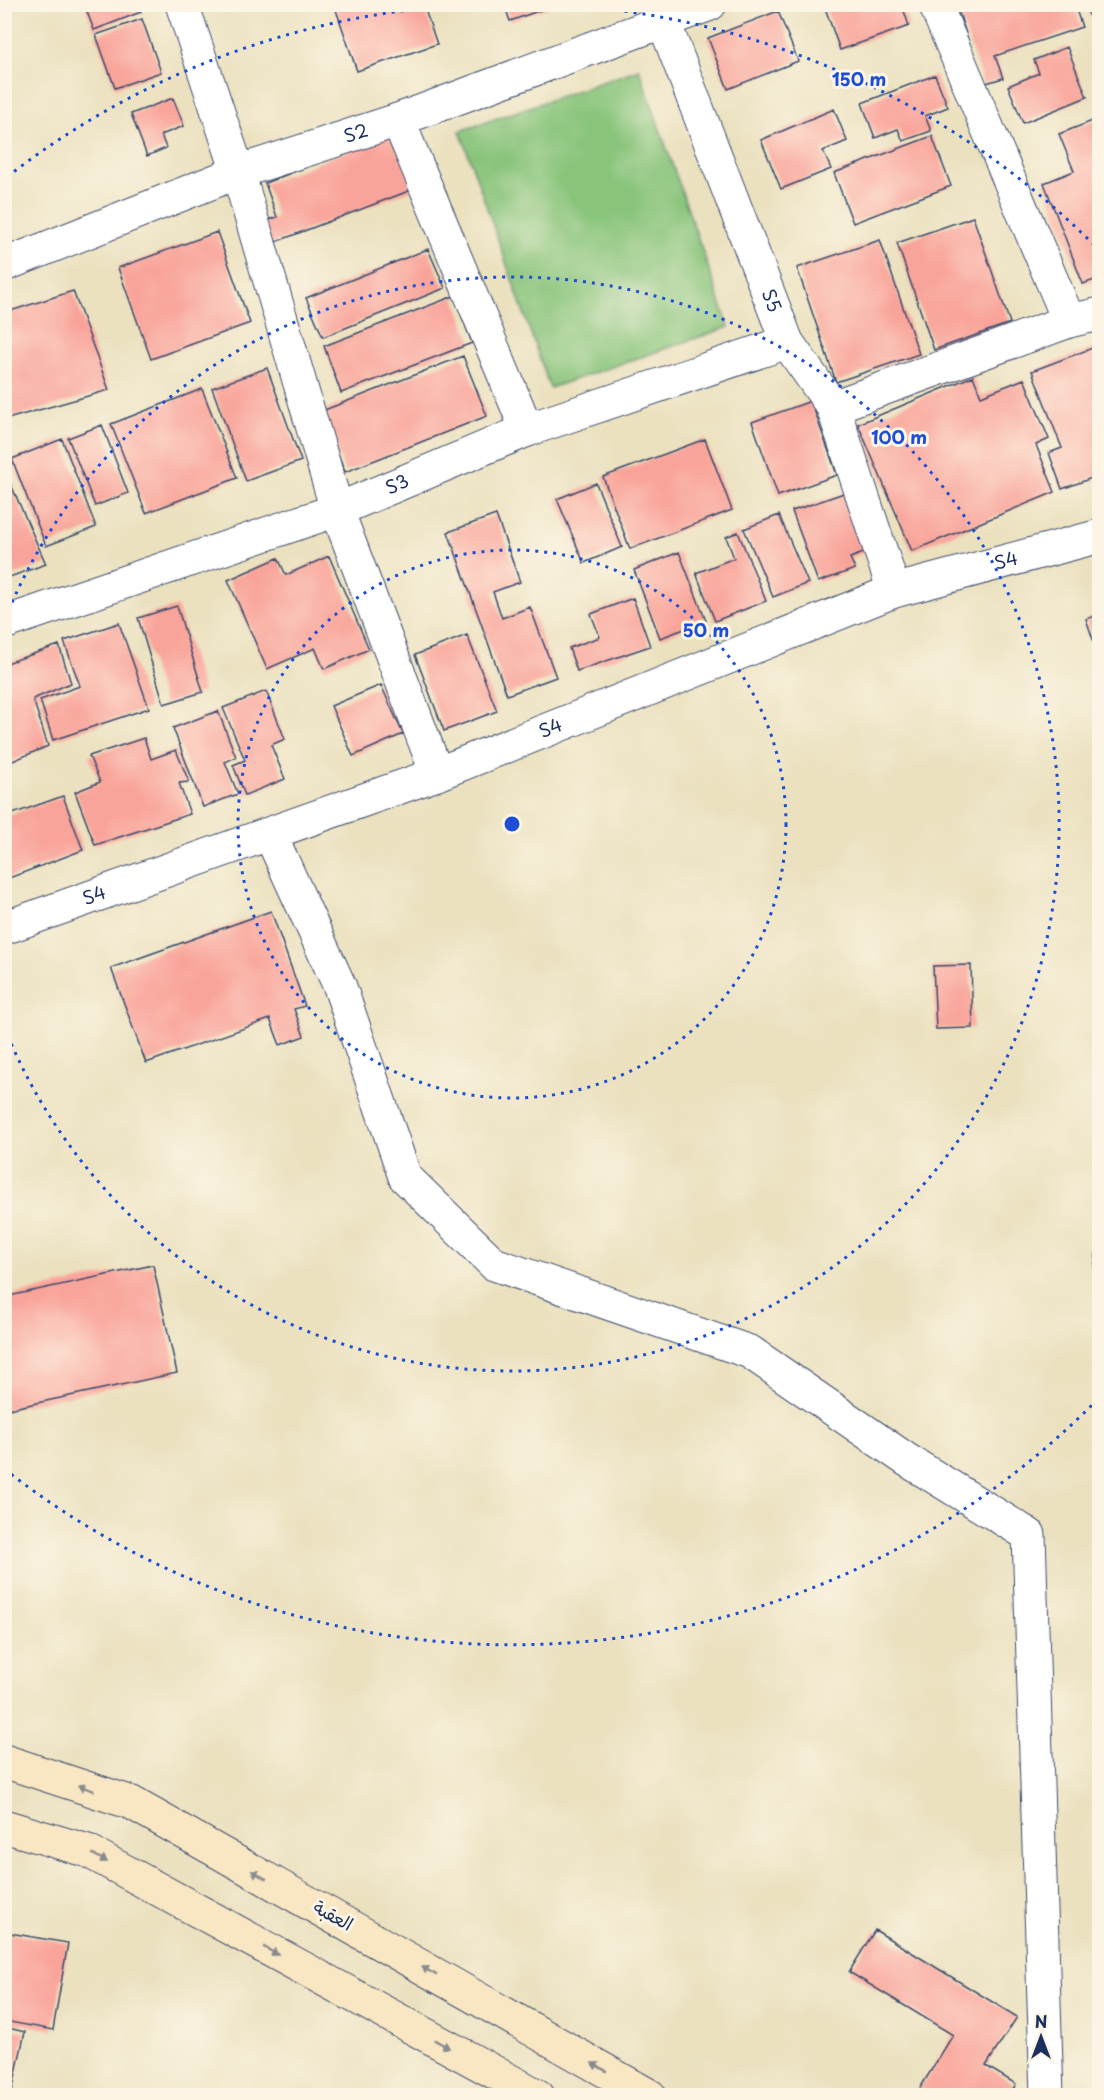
<svg xmlns="http://www.w3.org/2000/svg" width="1104" height="2100" font-family="'Playpen Sans','Playpen Sans Arabic',sans-serif">
<style>
.green{fill:#88c47a;stroke:#527a6c;stroke-width:1.5}
.building{fill:#f9a49a}
.lines{fill:none;stroke-linecap:round;stroke-linejoin:round}
.street-casing{stroke:#3a4a6d;stroke-width:35}
.secondary-casing{stroke:#3a4a6d;stroke-width:35}
.street{stroke:#fff;stroke-width:33}
.secondary{stroke:#f9e7c3;stroke-width:33}
.oneway{fill:#8a8b90}
.ring{fill:none;stroke:#1d4ed8;stroke-width:3;stroke-dasharray:3 6}
.labels{text-anchor:middle;stroke-width:6;stroke-linejoin:round;paint-order:stroke}
.street-label{font-size:18px;fill:#1b2f5e;stroke:#fcf5e5}
.centre{fill:#1d4ed8;stroke:#fcf5e5;stroke-width:3}
.ring-label{font-size:18px;text-anchor:middle;font-weight:bold;fill:#1d4ed8;stroke:#fcf5e5;stroke-width:6;stroke-linejoin:round;paint-order:stroke}
</style>
<rect width="100%" height="100%" fill="#fcf5e5"/>
<filter id="ink" filterUnits="userSpaceOnUse"><feTurbulence type="fractalNoise" baseFrequency=".0167" numOctaves="2"/><feDisplacementMap in="SourceGraphic" scale="12" xChannelSelector="R" yChannelSelector="G"/><feConvolveMatrix kernelMatrix="1 2 1 2 8 2 1 2 1" color-interpolation-filters="sRGB"/></filter>
<filter id="wash" filterUnits="userSpaceOnUse"><feTurbulence type="fractalNoise" baseFrequency=".008" numOctaves="4" result="noise"/><feDisplacementMap in="SourceGraphic" scale="24" xChannelSelector="R" yChannelSelector="G"/><feGaussianBlur stdDeviation="1.35" result="paint"/><feColorMatrix in="noise" values="0 0 0 0 0 0 0 0 0 0 0 0 0 0 0 0 0 1.4 0 .05"/><feComposite in="paint" operator="in"/></filter>
<g filter="url(#wash)">
<rect width="100%" height="100%" fill="#ebe1bf"/>
<path class="green" d="M639 69 729 327 550 388 460 131Z"/>
<g id="blocks">
<path class="building" d="M84 4H138L141 12 94 30Z
M334 4H423L437 44 357 71Z
M504 4H555V5L510 21Z
M956 4H1074L1082 27 995 56 1003 78 983 84Z
M1085 4H1100V14L1090 17Z
M824 5H902L909 26 840 50Z
M778 11 798 61 728 89 708 38Z
M142 19 161 72 115 88 96 35Z
M1067 47 1087 97 1023 123 1008 86 1039 73 1034 60Z
M935 75 948 107 925 116 931 131 903 141 898 129 875 138 862 103Z
M173 98 184 126 161 135 166 148 147 156 131 114Z
M834 109 847 141 823 151 831 169 781 189 761 140Z
M1100 118V278L1083 284 1044 183 1074 171 1059 134Z
M392 134 414 189 270 244 261 223 277 217 265 183Z
M932 136 951 186 853 223 834 173Z
M973 217 1010 323 934 350 897 243Z
M217 232 250 323 151 359 118 268Z
M880 240 919 354 836 382 797 268Z
M428 249 445 288 323 337 306 298Z
M73 291 109 390 4 420V313Z
M454 296 472 343 341 393 324 346Z
M1100 345V475L1062 489 1049 453 1062 448 1032 371Z
M463 356 487 416 345 472 322 411Z
M267 368 301 461 246 481 212 388Z
M973 376 981 396 1024 379 1049 439 1036 445 1055 492 912 551 858 424Z
M202 389 237 478 146 513 111 424Z
M811 401 837 475 778 496 752 422Z
M102 425 128 493 95 506 68 438Z
M62 439 96 527 46 546 12 459Z
M705 439 732 510 630 549 603 477Z
M8 478 46 564 4 579V480Z
M596 483 622 547 584 563 557 499Z
M844 493 866 552 850 558 855 569 818 582 792 511Z
M496 515 520 582 493 592 502 618 530 607 556 677 507 695 448 532Z
M779 515 808 583 773 597 744 529Z
M738 532 766 601 715 621 696 573 734 558 726 537Z
M679 552 706 621 660 638 634 570Z
M329 556 369 649 324 669 315 648 267 669 228 580 278 558 286 575Z
M633 598 650 646 577 671 569 648 600 637 591 614Z
M177 606 203 692 164 704 138 618Z
M1100 614V657H1099L1086 619Z
M119 623 149 708 53 740 40 700 80 686 64 641Z
M467 635 497 711 444 731 415 655Z
M59 645 71 683 33 699 48 746 8 763 4 753V664Z
M381 685 403 734 353 756 331 706Z
M266 691 285 739 271 745 285 779 245 795 233 765 245 760 223 708Z
M218 711 236 757 225 762 238 794 203 807 173 728Z
M144 738 151 759 176 750 189 782 179 783 190 814 95 845 75 792 100 782 89 756Z
M63 796 83 850 4 880V817Z
M271 911 305 1006 294 1009 304 1036 280 1045 270 1019 146 1063 111 968Z
M971 965 973 1028 936 1029 933 966Z
M1098 1241H1100V1269L1094 1268Z
M153 1265 177 1373 4 1410V1297Z
M875 1930 1017 2017 986 2066 1016 2084 1009 2096H922L917 2093 953 2035 849 1972Z
M4 1932 68 1943 53 2030 4 2021Z
M4 2027 25 2032 11 2096H4Z"/>
</g>
</g>
<g filter="url(#ink)">
<use href="#blocks" fill-opacity="0" stroke="#3a4a6d" stroke-width="1.5"/>
<g class="lines">
<defs>
<g id="street">
<path d="M182 4 238 172 337 510 437 774"/>
<path id="s1" d="M657 4 787 342 833 407 894 591"/>
<path d="M935 4 1069 321"/>
<path d="M398 120 527 430"/>
<path id="s2" d="M4 265 238 172 398 120 710 4"/>
<path d="M833 407 1069 321 1100 314"/>
<path id="s3" d="M4 623 337 510 527 430 787 342"/>
<path d="M270 834 340 987 405 1177 494 1264 750 1352 907 1460 1029 1535 1047 2096"/>
<path id="s4" d="M4 928 437 774 894 591 1100 536"/>
</g>
<path id="secondary" d="M4 1761 132 1803 650 2096
M4 1826 88 1851 538 2096"/>
</defs>
<use href="#street" class="street-casing"/>
<use href="#secondary" class="secondary-casing"/>
<use href="#street" class="street"/>
<use href="#secondary" class="secondary"/>
</g>
<defs><path id="oneway-solid" d="M-6-.8H1V-3.2L6.5 0L1 3.2V.8H-6Z" transform="scale(1.5)"/></defs>
<g class="oneway">
<use href="#oneway-solid" transform="translate(86 1788) rotate(-162)"/>
<use href="#oneway-solid" transform="translate(100 1858) rotate(29)"/>
<use href="#oneway-solid" transform="translate(259 1875) rotate(-151)"/>
<use href="#oneway-solid" transform="translate(271 1951) rotate(29)"/>
<use href="#oneway-solid" transform="translate(429 1971) rotate(-151)"/>
<use href="#oneway-solid" transform="translate(442 2044) rotate(29)"/>
<use href="#oneway-solid" transform="translate(599 2067) rotate(-151)"/>
</g>
</g>
<g class="ring">
<circle cx="512" cy="824" r="274"/>
<path d="M5 619A547 547 0 1 1 5 1029"/>
<path d="M1098 1399A821 821 0 0 1 7 1471M7 177A821 821 0 0 1 462 5M562 5A821 821 0 0 1 1098 249"/>
</g>
<g class="labels">
<g class="street-label">
<text dy="6" stroke="none"><textPath href="#s2" startOffset="376">S2</textPath></text>
<text dy="6" stroke="none"><textPath href="#s1" startOffset="318">S5</textPath></text>
<text dy="6" stroke="none"><textPath href="#s3" startOffset="417">S3</textPath></text>
<text dy="6" stroke="none"><textPath href="#s4" startOffset="1068">S4</textPath></text>
<text dy="6" stroke="none"><textPath href="#s4" startOffset="582">S4</textPath></text>
<text dy="6" stroke="none"><textPath href="#s4" startOffset="96">S4</textPath></text>
<text transform="translate(333 1916) rotate(29)" y="6">العقبة</text>
</g>
</g>
<circle cx="512" cy="824" r="9" class="centre"/>
<g class="ring-label">
<text x="859" y="86">150 m</text>
<text x="899" y="444">100 m</text>
<text x="706" y="637">50 m</text>
</g>
<rect width="1104" height="2100" fill="none" stroke="#fcf5e5" stroke-width="24"/>
<g transform="translate(1041 2037)" stroke="#fcf5e5" stroke-width="4.5" paint-order="stroke">
<path d="M0-4.5L10 22L0 15L-10 22Z" fill="#1b2f5e"/>
<text y="-9" font-size="16" font-weight="bold" text-anchor="middle" fill="#1b2f5e">N</text>
</g>
</svg>
